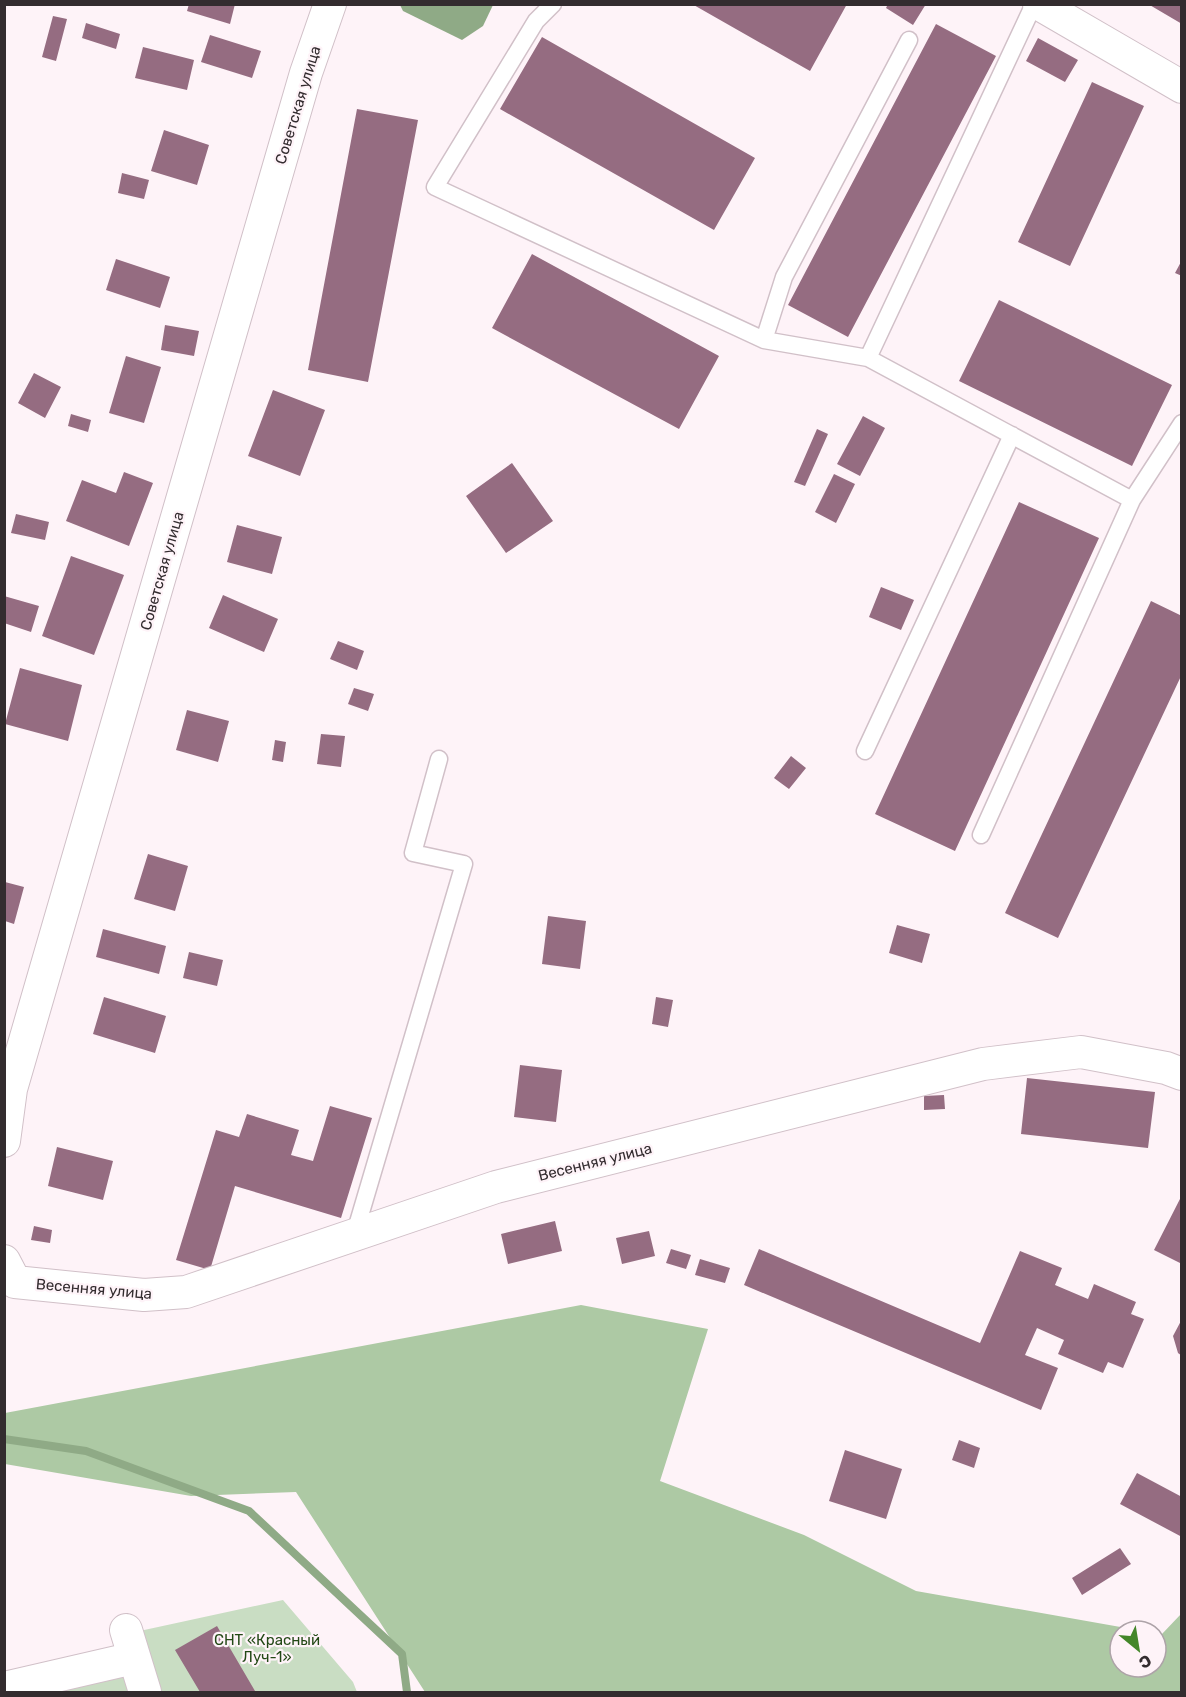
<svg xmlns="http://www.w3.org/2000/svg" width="1186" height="1697" font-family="Rubik,sans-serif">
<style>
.green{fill:#c9ddc3}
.forest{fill:#adc9a4}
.water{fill:#8faa86}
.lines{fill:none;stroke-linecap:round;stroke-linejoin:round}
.stream{stroke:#8faa86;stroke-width:8}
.building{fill:#956c81}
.service-casing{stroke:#d1c0c8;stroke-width:19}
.minor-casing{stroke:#d1c0c8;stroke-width:34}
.service{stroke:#fff;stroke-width:16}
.minor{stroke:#fff;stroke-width:32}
.labels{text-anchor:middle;stroke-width:4.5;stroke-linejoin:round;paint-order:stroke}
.street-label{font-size:15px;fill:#332c2f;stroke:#fef3f8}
.park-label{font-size:15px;fill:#234916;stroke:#fef3f8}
</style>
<rect width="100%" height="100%" fill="#fef3f8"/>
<path class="green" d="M283 1600 353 1682 357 1692H28L146 1667 135 1632Z"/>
<path class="forest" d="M581 1305 708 1329 660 1481 804 1535 916 1591 1143 1631H1120V1667H1156V1633L1162 1634 1181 1614V1692H425L296 1492 191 1496 5 1464V1413Z"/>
<path class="water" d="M400 5V4L493 5 483 26 462 40 403 11Z"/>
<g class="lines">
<path class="stream" d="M4 1439 86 1451 249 1511 402 1654 407 1692"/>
</g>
<path class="building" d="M189 4H235L230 24 187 11Z
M692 4H847L810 71Z
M888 4H926L913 25 886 8Z
M1148 4H1182V24Z
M53 16 67 19 56 61 42 57Z
M86 23 120 34 116 49 82 38Z
M936 24 996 56 848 337 788 305Z
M210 35 261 51 252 78 201 62Z
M542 37 755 158 714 230 500 109Z
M1038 38 1078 60 1065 82 1026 61Z
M143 47 194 60 187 90 135 78Z
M1092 82 1144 106 1070 266 1018 242Z
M357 109 418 120 368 382 308 370Z
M164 130 209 145 197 185 151 171Z
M122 173 149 180 144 199 118 193Z
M532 254 719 356 679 429 492 328Z
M116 259 170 277 160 308 106 290Z
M1182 260V276L1175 273Z
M999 300 1172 385 1132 466 959 381Z
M165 325 199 331 194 356 161 350Z
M126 356 161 367 144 423 109 413Z
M34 373 61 387 45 418 18 403Z
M273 390 325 410 300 476 248 456Z
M71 414 91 420 88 432 68 426Z
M863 416 885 428 860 476 837 464Z
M817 429 828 434 805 486 794 482Z
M512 463 553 521 506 553 466 496Z
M124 472 153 483 129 546 66 521 82 480 116 493Z
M834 474 855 484 836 523 815 512Z
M1019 502 1099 538 955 851 875 814Z
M16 514 49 522 45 540 11 533Z
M237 525 282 537 272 574 227 562Z
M71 556 124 575 94 655 42 636Z
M881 587 914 600 901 630 869 617Z
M223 595 278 619 264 652 209 628Z
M4 596 39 606 31 632 4 623Z
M1151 601 1182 616V674L1058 938 1005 913Z
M338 641 364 651 357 670 330 659Z
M20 668 82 685 68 741 5 724Z
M354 688 374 694 368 711 348 704Z
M187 710 229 721 218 762 176 750Z
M321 734 345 736 341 767 317 764Z
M275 740 286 742 283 762 272 760Z
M791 756 806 768 789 789 774 778Z
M148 854 188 866 175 911 134 899Z
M5 882 24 887 14 924 5 921Z
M548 916 586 921 580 969 542 964Z
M897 925 930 934 922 963 889 953Z
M103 929 166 946 159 974 96 957Z
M189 952 223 960 217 986 183 978Z
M104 997 166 1016 155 1053 93 1034Z
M656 997 673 1000 668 1027 652 1024Z
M520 1065 562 1070 556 1122 514 1117Z
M1027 1078 1155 1092 1148 1148 1021 1134Z
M944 1095 945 1109 924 1110V1096Z
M330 1106 372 1118 341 1218 235 1186 210 1270 176 1260 216 1130 239 1137 247 1114 299 1130 291 1155 313 1161Z
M57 1147 113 1161 103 1200 48 1186Z
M1182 1195V1264L1154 1250Z
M555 1221 562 1251 508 1264 501 1234Z
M34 1226 52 1230 50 1243 31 1240Z
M649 1231 655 1256 622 1264 616 1238Z
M671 1249 691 1255 686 1269 666 1263Z
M759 1249 980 1343 1020 1251 1062 1268 1055 1285 1088 1299 1094 1284 1136 1302 1131 1314 1144 1319 1123 1368 1108 1362 1103 1373 1058 1354 1064 1340 1037 1328 1025 1355 1058 1368 1041 1410 744 1285Z
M700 1259 730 1268 725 1283 695 1275Z
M1182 1319V1356L1178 1353 1173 1336Z
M959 1440 980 1448 974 1468 952 1460Z
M845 1450 902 1469 886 1519 829 1501Z
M1137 1473 1182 1497V1537L1120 1504Z
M1120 1548 1131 1564 1082 1595 1072 1578Z
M217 1626 255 1691 253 1692H200L175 1650Z"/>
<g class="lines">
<defs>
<path id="service" d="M553 4 536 21 435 187 764 340 868 358
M764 340 784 277 909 40
M1132 500 1182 423
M865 751 1012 435
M981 835 1132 500 868 358 1034 4
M354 1236 464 864 413 853 439 759"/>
<path id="minor" d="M1039 4 1182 87
M4 1141 11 1089 306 73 330 4
M4 1261 15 1282 144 1295 186 1292 496 1187 983 1064 1081 1052 1166 1068 1182 1074
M126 1630 145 1692
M4 1688 134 1658"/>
</defs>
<use href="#service" class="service-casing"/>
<use href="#minor" class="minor-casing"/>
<use href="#service" class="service"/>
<use href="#minor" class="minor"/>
</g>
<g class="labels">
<g class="street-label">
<text transform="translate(298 105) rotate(-73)" y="5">Советская улица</text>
<text transform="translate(162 571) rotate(-74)" y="5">Советская улица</text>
<text transform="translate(595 1162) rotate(-14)" y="5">Весенняя улица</text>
<text transform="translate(94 1289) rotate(5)" y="5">Весенняя улица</text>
</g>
<g class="park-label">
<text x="267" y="1645">СНТ «Красный<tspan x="267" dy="17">Луч-1»</tspan></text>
</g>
</g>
<rect width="1186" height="1697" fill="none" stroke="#332c2f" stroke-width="12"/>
<g transform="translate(1138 1649) rotate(150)"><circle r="28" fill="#fef3f8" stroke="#ada3a8" stroke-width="1.5"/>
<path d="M0-4.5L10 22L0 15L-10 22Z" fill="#438629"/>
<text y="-9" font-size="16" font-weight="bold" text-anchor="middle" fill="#332c2f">С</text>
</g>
</svg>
